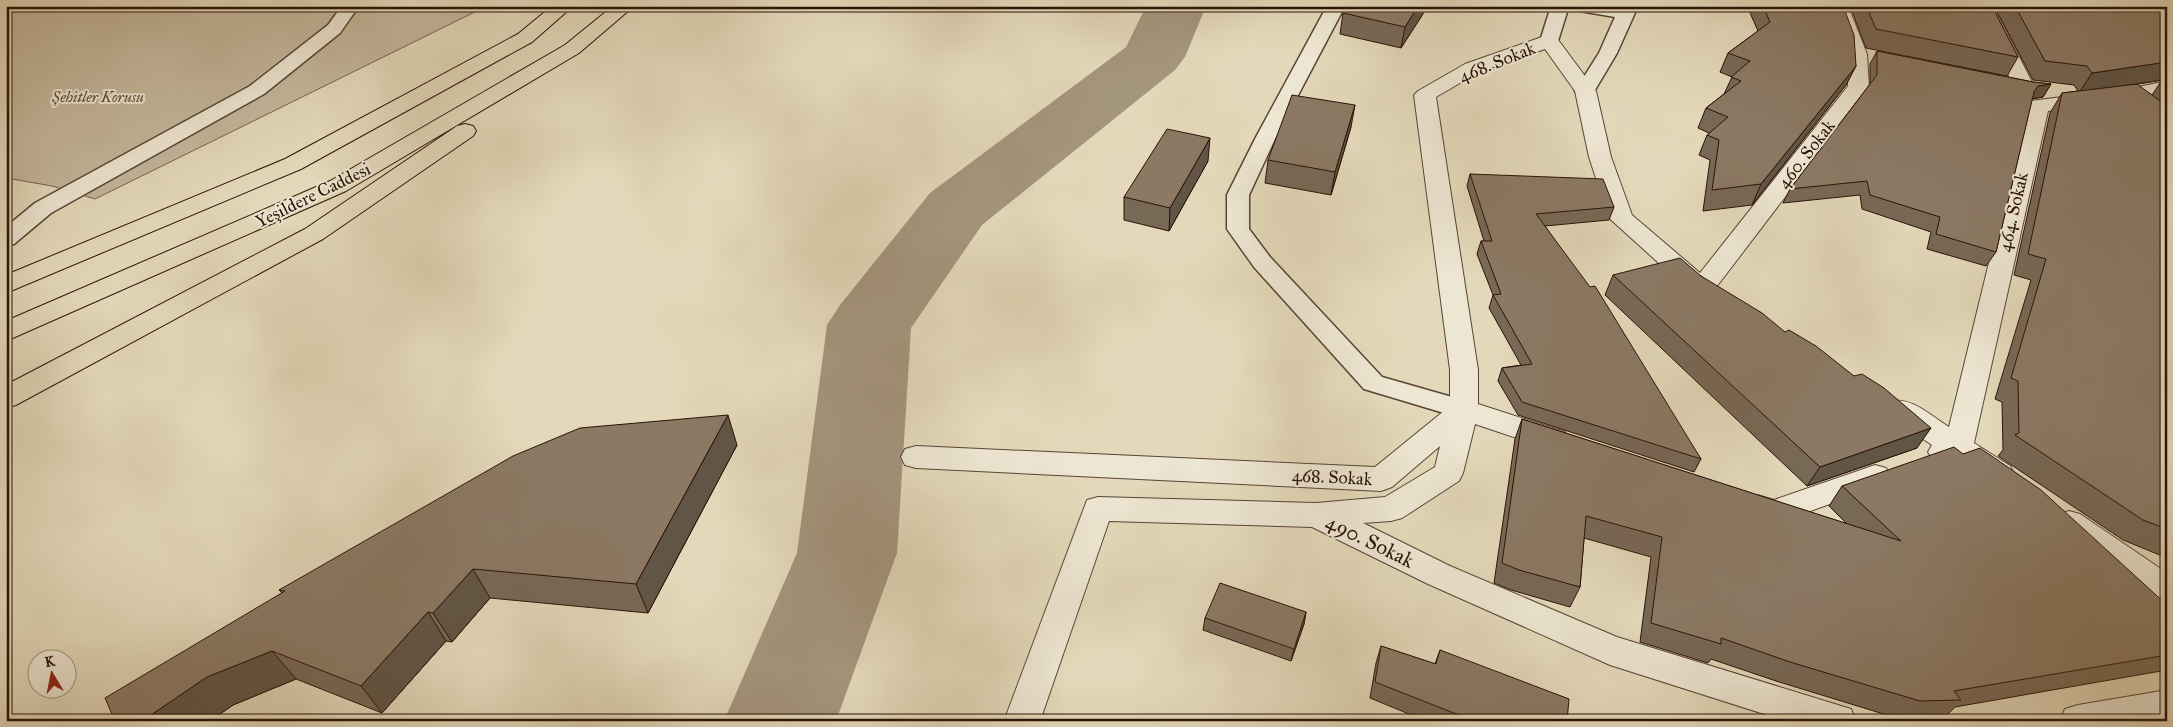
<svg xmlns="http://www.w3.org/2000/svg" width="2173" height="727" font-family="'IM FELL Great Primer',serif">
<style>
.green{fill:#c4b79c;stroke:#786452}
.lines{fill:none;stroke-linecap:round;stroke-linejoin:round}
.river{fill:#a4957d;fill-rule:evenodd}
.service-casing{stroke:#594434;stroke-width:3}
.minor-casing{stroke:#594434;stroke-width:2}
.trunk-casing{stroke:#2b1207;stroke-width:2}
.service{fill:#ede6d2;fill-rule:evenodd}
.minor{fill:#ede6d2;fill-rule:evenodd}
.trunk{fill:#e3d9ba;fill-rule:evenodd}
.wall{fill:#786856;stroke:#2b1207;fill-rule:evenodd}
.shaded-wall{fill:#615546;stroke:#2b1207}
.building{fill:#8b7964;stroke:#2b1207}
.labels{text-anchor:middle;stroke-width:4;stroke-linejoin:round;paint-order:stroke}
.far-park-label{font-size:15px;font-style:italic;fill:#594434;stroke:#ede6d2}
.street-label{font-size:18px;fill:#2b1207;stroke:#ede6d2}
.near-street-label{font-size:21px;fill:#2b1207;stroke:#ede6d2}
</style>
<rect width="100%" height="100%" fill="#e3d9ba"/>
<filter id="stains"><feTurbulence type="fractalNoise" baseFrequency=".004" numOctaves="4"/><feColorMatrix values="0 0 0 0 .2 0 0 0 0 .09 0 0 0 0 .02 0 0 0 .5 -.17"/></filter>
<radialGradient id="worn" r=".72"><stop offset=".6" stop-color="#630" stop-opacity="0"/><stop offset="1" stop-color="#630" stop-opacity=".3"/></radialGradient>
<path class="green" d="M6 6H487L95 199 52 186 6 178Z"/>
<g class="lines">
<path class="river" d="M1146 6H1206L1185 57 1175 70 982 225 911 328 897 553 836 721H724L797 553 827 325 840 305 930 193 1126 47Z"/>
<defs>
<path id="service" d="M342 6H359L340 33 264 94 51 213 14 244 6 246V227L35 203 250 86 328 25Z
M1327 6H1345L1275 139 1249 195V229L1270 257 1382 377 1473 403 1477 410 1473 417 1464 419 1364 389 1254 267 1227 229V195L1255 139Z
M1551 6H1638L1617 53 1592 95H1578L1575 91 1599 53 1615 17 1568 9 1558 41 1555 45H1543L1540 41Z"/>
<path id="minor" d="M1829 6H1848L1867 54 1869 87 1711 294 1702 296 1693 294 1609 218 1589 157 1575 91 1545 49 1479 72 1436 97 1478 370V404L1565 432 1570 440 1565 448 1555 451 1475 424 1463 473 1459 481 1402 518 1391 521 1363 523 1450 566 1617 637 1851 709 1856 721H1786L1610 665 1428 584 1312 527 1109 521 1040 721H1004L1087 500 1098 497 1316 503 1385 497 1435 467 1440 446 1392 487 1381 491 916 468 905 465 901 457 905 449 916 446 1375 467 1450 406V370L1414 95 1418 91 1465 64 1542 37H1556L1596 91 1611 157 1632 215 1700 273 1848 86 1847 54Z
M1974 6H1993L2035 88 2032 92 2025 94 2018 92 2015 88Z
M2167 81V93L2128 101 2048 111 1974 443 2010 466 2014 474 2010 482C1989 489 1971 471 1954 460L1943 463 1933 460 1928 452 1932 445 1889 416 1885 409 1889 402C1910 395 1931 416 1949 427L2027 106 2030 101 2038 100 2128 89Z
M1875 465 1886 468 1890 476 1886 484 1774 524 1746 516 1742 507 1746 498 1757 495 1774 500Z
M2069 511 2080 514 2167 573V605L2155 601 2058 532 2053 523 2058 514Z
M2167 690V721H2060L2065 709 2078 705Z"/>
<path id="trunk" d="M552 6H573L532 42 301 169 6 293V275L285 159 518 34Z
M613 6H634L579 53 346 191 6 341V321L330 181 565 45Z
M465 124 473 126 476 131 473 136 323 239 16 405 6 408V385L305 229 457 126Z"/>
</defs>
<use href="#service" class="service-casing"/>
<use href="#minor" class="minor-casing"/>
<use href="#trunk" class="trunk-casing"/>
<use href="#service" class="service"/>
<use href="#minor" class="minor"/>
<use href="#trunk" class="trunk"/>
</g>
<path class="wall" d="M1428 6 1401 48 1340 34 1343 13Z
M1747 6H1843L1856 66 1846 85 1752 205 1703 211 1710 160 1699 155 1707 135 1709 133 1698 128 1706 108 1724 94 1732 77 1720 72 1728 53 1758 31Z
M1850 6H1992L2018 57 2007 76 1866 48Z
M1994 6H2167V558L2123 540 1998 456 2003 450 2002 402 1995 399 2031 280 2014 275 2050 113 2062 93 2078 91 2074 85 2033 80ZM2162 80 2152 95 2132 85Z
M1877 51 2033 82 2051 84 2043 97 2032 99 1996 252 1986 266 1927 249 1931 232 1862 209 1860 195 1783 203 1790 189 1870 84V64Z
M1351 127 1331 195 1265 183 1268 160Z
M1208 161 1169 231 1124 220V197Z
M1470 174 1614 207 1609 220 1545 226 1701 459 1694 472 1518 415 1498 381 1502 368 1521 365 1489 308 1493 295 1477 254 1481 241H1484L1467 186Z
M1613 275 1701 276 1917 448 1807 486 1605 295Z
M1522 419 1847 524 1829 506 1842 486 1963 454 2167 605V670L1955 707 1943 719 1903 720 1776 681 1711 659 1708 663 1640 642 1651 557 1584 538 1580 587 1570 607 1511 590 1494 583 1515 439Z
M737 445 648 613 490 598 452 642 446 641 382 713 296 679 233 705 210 721H115L282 593 279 590Z
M1306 612 1304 624 1291 661 1203 630 1205 618Z
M1381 646 1435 664 1440 650 1567 721H1426L1370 698 1376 663Z"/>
<path class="shaded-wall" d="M1418 6H1428L1401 48 1405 27Z
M2167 62V80L2163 79 2162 80 2079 93 2092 73Z
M1856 66 1846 85 1752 205 1761 184Z
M2051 84 2043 97 2030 99 2025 106 2038 86Z
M1355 105 1351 127 1331 195 1335 172Z
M1210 138 1208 161 1169 231 1170 208Z
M728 415 737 445 648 613 636 584Z
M1931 428 1917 448 1807 486 1820 467Z
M473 569 490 598 452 642 433 613Z
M428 612 446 641 382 713 361 686Z
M1306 612 1304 624 1291 661 1294 649Z
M272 651 296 679 233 705 210 721H142L207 677Z"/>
<path class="building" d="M1348 6H1418L1405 27 1343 13Z
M1763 6H1843L1854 35 1856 66 1761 184 1712 190 1719 140 1707 135 1728 117 1706 108 1741 81 1731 77 1750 61 1728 53 1770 22Z
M1866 6H1992L2018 57 1876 29Z
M2015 6H2167V62L2092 73 2087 66 2045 61Z
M1877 51 2033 82 2051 84 2038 86 2034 92 1996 252 1936 234 1940 217 1870 195 1867 181 1790 189 1877 75Z
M2137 84 2167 106V529L2143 520 2015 435 2019 433 2018 381 2011 378 2046 259 2028 254 2062 93Z
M1292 95 1355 105 1335 172 1268 160Z
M1167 129 1210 138 1170 208 1124 197Z
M1470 174 1603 179 1614 207 1536 214 1590 287 1595 286 1701 459 1522 402 1502 368 1532 364 1493 295 1501 294 1481 241H1492Z
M1680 258 1701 276 1762 313 1785 332 1789 330 1816 346 1854 376 1862 374 1884 388 1931 428 1820 467 1613 275Z
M728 415 636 584 473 569 433 613 428 612 361 686 272 651 207 677 142 721H115L105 698 285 591 279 590 513 456 580 428Z
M1522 419 1901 541 1842 486 1954 447 1963 454 1980 448 2041 490 2167 605V655L1954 691 1961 700 1920 701 1790 662 1721 638V644L1651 623 1662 537 1586 516 1580 587 1519 570 1502 563Z
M1220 583 1306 612 1294 649 1205 618Z
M1381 646 1436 664 1440 650 1569 699 1567 721H1474L1375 682Z"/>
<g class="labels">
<g class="far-park-label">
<text x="98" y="102">Şehitler Korusu</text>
</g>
<g class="street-label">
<text transform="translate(1497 62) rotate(-22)" y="6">468. Sokak</text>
<text transform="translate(1806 154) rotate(-52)" y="6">460. Sokak</text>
<text transform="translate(313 195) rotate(-26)" y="6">Yeşildere Caddesi</text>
<text transform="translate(2013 212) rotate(-77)" y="6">464. Sokak</text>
<text transform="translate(1332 477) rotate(3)" y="6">468. Sokak</text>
</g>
<g class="near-street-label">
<text transform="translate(1370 541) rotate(26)" y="7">490. Sokak</text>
</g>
</g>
<rect width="2173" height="727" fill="none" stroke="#e3d9ba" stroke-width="25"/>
<rect x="8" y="8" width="2158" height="712" fill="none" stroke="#2b1207" stroke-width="2.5"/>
<rect x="12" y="12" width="2148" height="702" fill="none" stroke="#2b1207"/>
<g transform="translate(52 674) rotate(350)"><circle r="24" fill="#ede6d2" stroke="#9f9181"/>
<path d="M0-4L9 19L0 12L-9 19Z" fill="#8f2418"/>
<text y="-8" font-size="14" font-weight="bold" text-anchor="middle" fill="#2b1207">K</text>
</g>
<rect width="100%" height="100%" filter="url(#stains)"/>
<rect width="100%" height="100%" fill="url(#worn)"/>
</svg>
